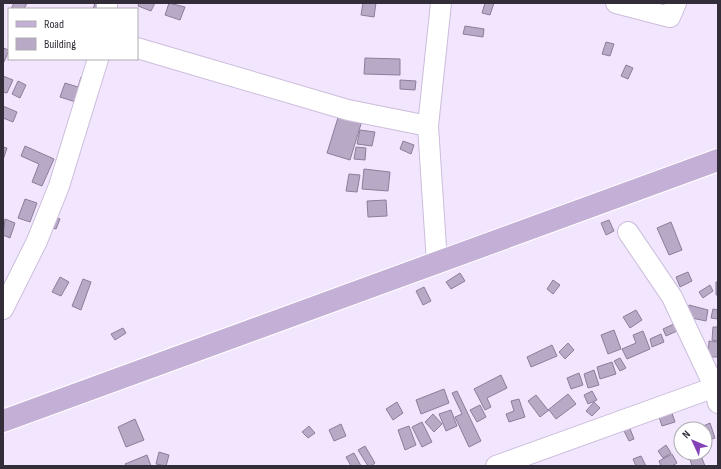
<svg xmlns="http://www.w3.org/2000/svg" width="721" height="469" font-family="'Sofia Sans Condensed',sans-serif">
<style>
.building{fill:#b8a9c6;stroke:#8c7e9a}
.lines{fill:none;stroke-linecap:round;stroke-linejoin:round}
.minor-casing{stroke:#ccbddb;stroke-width:22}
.major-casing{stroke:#fff;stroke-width:24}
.minor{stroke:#fff;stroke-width:20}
.major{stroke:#c4b0d7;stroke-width:22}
</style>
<rect width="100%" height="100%" fill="#f2e6ff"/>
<path class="building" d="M14 3H27L24 9H11Z
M95 3H107L105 9H93Z
M139 3H155L151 11 138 6Z
M169 3 185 7 180 20 165 15Z
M363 3H376L374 17 361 15Z
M485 3H494L490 15 482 13Z
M465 26 484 29 483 37 463 34Z
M606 42 614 44 610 56 602 54Z
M3 48 9 50 4 62H3Z
M365 58 400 59V75L364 74Z
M626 65 633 68 628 79 621 76Z
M3 76 13 80 7 93 3 92Z
M81 77 93 81 85 105 60 97 65 83 78 87Z
M400 80 416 81 415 90 400 89Z
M18 81 26 85 20 98 12 94Z
M3 106 17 112 13 122 3 118Z
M341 108 364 114 350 160 327 153Z
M360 130 375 132 372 146 357 144Z
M403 141 414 145 411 154 400 149Z
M25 146 54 159 42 186 32 182 39 164 21 156Z
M3 147 7 148 3 160Z
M356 147 366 148 365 160 354 159Z
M364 169 390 172 388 191 362 189Z
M349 174 360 175 357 192 346 191Z
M25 199 37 203 30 222 18 218Z
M386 200 387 216 368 217 367 201Z
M46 214 60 219 56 229 42 224Z
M5 219 15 223 10 238 3 235Z
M609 220 614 231 606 235 601 223Z
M671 222 682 250 669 255 657 228Z
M688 272 692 281 680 287 676 277Z
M460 273 465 281 451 289 446 282Z
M60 277 69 282 61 296 52 292Z
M83 279 91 282 81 310 72 306Z
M553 280 560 285 553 294 547 289Z
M716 282H718V295H716Z
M710 285 713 291 703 298 699 292Z
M424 287 431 301 423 305 416 291Z
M689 305 708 310 706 321 687 317Z
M713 309 718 310V319L711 318Z
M636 310 642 320 630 328 623 317Z
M674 324 677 331 666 336 663 329Z
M713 327H718V341L712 340Z
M123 328 126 333 115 340 111 334Z
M614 330 621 349 608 354 601 335Z
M643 331 650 349 627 359 622 349 636 343 633 335Z
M661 334 664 342 652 347 650 339Z
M709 341 718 342V357H708Z
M568 343 574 350 565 359 559 352Z
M552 345 557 356 531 367 527 357Z
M620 358 626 368 620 371 614 361Z
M612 362 616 374 600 379 597 367Z
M594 370 599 385 588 388 584 374Z
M579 373 583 385 571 389 567 378Z
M501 375 507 388 487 398 491 407 485 410 474 389Z
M444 389 449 403 421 414 416 400Z
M457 391 481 441 469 447 455 417 462 414 452 393Z
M592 391 597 400 588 404 584 395Z
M568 394 576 404 556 419 549 410 540 417 528 401 536 395 548 410Z
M519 399 525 417 509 422 506 414 514 411 511 401Z
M397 402 403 413 393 420 386 409Z
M594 402 600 408 592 416 586 411Z
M480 405 486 417 477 422 470 410Z
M670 407 675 422 662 426 657 411Z
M451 410 457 426 446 431 439 414Z
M433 414 442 424 434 432 425 422Z
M135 419 144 440 126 447 118 427Z
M422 422 432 442 422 447 412 427Z
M710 423 715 438 706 441 705 429H702L701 427Z
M341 424 346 436 334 441 329 430Z
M309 426 315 433 308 438 302 432Z
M409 426 416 445 405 450 398 430Z
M629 426 634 439 629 441 623 429Z
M666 445 671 453 663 458 658 451Z
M365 446 375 463 371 466H368L358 450Z
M159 452 169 455 166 466 156 464Z
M354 453 361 466H351L346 457Z
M688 453H700L705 466H692Z
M672 454 677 463 672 466H661L659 461Z
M147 455 151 466H126L125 464Z
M641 456 646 466H636L633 459Z"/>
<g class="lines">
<defs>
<path id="minor" d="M616 3 670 17 676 3
M107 9V3
M137 48 348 110 428 126
M628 232 672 297 714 386 718 403
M437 263 428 126 441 3
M3 309 37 241 59 186 98 59
M496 466 718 386"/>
<path id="major" d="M3 421 718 160"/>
</defs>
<use href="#minor" class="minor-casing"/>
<use href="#major" class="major-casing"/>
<use href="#minor" class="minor"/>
<use href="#major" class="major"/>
</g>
<rect width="721" height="469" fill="none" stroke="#332d39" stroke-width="8"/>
<rect x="8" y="8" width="130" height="52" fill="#ffffff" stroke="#adabb0"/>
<rect x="16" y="21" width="20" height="6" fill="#c4b0d7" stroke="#adabb0"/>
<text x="44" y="28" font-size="12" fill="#332d39">Road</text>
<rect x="16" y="38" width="20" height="12" fill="#b8a9c6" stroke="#adabb0"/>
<text x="44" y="48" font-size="12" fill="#332d39">Building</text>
<g transform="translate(693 441) rotate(314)"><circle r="19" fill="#ffffff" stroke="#adabb0"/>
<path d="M0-3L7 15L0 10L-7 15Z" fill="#8542b6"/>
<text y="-6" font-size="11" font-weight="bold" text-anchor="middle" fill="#332d39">N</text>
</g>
</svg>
